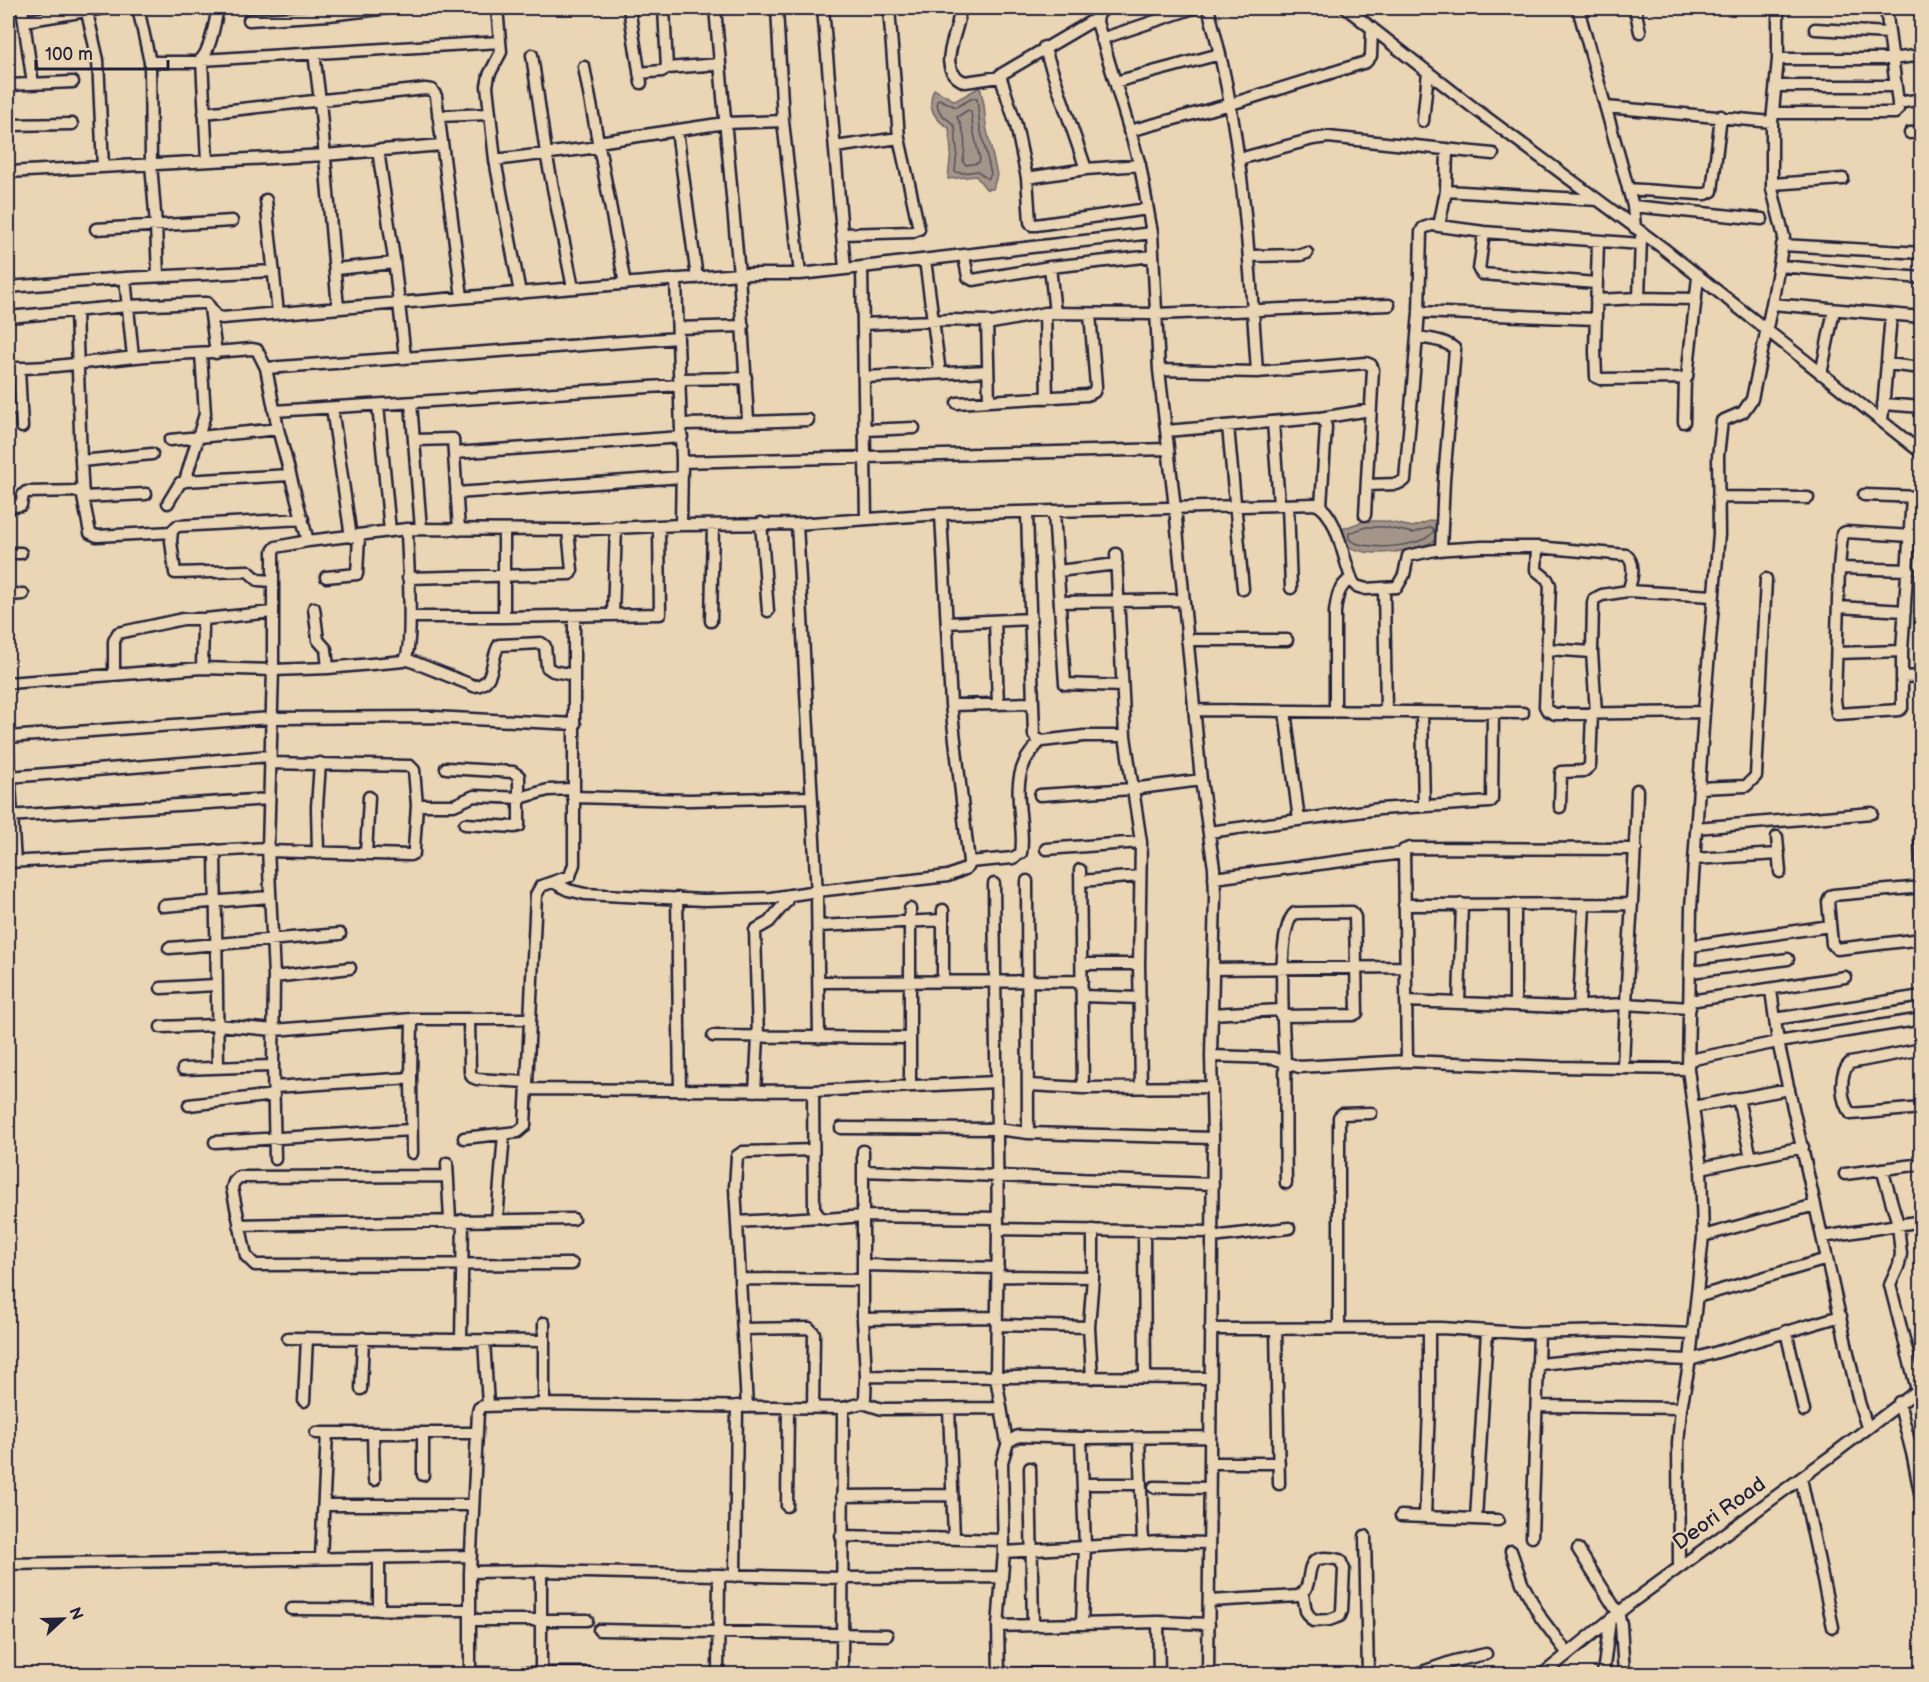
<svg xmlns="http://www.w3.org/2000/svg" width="1929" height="1682" font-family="'Balsamiq Sans',sans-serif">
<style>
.water{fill:#a39589;stroke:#6f676a;stroke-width:1.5}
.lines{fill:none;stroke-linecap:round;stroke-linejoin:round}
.shore{stroke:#56505a;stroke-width:1.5}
.minor-casing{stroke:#22223b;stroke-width:15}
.minor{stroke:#ead5b4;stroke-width:10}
.labels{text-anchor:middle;stroke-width:4.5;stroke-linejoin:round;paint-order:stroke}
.street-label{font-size:21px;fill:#22223b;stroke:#ead5b4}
</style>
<rect width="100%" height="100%" fill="#ead5b4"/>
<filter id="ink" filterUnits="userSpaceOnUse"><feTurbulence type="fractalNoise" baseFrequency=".0167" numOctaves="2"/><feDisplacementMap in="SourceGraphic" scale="12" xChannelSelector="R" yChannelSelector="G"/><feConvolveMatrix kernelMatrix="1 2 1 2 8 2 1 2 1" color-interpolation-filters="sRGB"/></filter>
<g filter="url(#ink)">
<path class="water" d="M980 87 984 104 986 126 997 175 993 189H986L976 176 948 179 951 151 949 128C934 119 926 107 934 89L955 101Z
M1432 520 1438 522V539C1414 552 1363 561 1342 542V529L1364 521H1384L1413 527Z"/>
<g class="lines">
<path class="shore" d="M973 98 977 99 980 127 991 174 988 179 977 171 963 173 955 172 957 151 955 127C948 117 937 116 937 101L939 99 956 107Z
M968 110 971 112 973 129 980 160 978 163 966 165 963 162C966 147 965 130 957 117Z
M1366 527H1384L1413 533 1431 527 1434 530C1428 548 1361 552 1349 539V533Z"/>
<defs>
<path id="minor" d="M22 8 33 84
M86 8 98 60 103 167
M138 8 150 62 151 164 156 225 158 276
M497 8 501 52 489 75 487 86 495 160 520 293
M629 8 641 83
M777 8 783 121 800 274
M823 8 845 269
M959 8C963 30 931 68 965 82L1000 77
M1105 8 1098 15 1097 22 1140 165 1152 233 1159 370 1175 508 1201 780 1214 868 1215 895 1211 1056 1213 1138 1208 1674
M1208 8C1242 126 1249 249 1257 372
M1346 8 1475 109 1663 248 1922 453
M1578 8 1633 206 1635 228
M1635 8 1640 32
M1097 18 1000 75 1016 125 1027 178 1030 222 1032 225H1036L1147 209
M249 20 329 15 389 8
M24 21 105 8
M1815 29 1889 33
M1101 39 1194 8
M1044 47 1086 169
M314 53 320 101 338 308
M532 55 546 153 573 288
M1778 59H1892L1922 55
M150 62H197C210 57 215 21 218 8
M584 67 625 284
M667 68 720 64
M639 73 662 71 667 68 664 8
M1115 82 1220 54
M8 85 73 82
M1776 86H1896
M1898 103 1922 99
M1606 107 1772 122
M204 113 425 89 432 90 436 96 462 297
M1773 113H1895L1898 109V103L1886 8
M438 116 489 114
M1423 121 1428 72
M8 125 72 124
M677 131 697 278
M1129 131 1231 104 1366 62 1371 56 1372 28
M1910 133 1922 132
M598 142 725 123 783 121
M835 147 899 138
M378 150 394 259 405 357
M1239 159 1313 139 1328 137 1493 154
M495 160 599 147
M207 161 202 60 500 42
M8 172 325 155 441 145
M1027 178 1086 169 1140 165
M1773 184 1843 179
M1628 189 1699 194H1706L1712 191 1721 116
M1446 191 1598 200
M266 200 278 313
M1633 206 1762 219
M1439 226 1446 191 1447 149
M96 229 232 221
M1484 232 1479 270 1482 274 1596 283
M842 234 912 232 919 229 899 138 889 8
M1641 238 1639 298 1696 299
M1598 241 1595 351 1596 377 1601 379 1685 378
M1782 245 1922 253
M964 256 968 277 973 280 1050 267 1153 256
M1249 256 1301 255 1307 253
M925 260 940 373
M1779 266 1922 278
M862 267 866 519
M1050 267 1055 313
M335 269 394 263
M125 278 133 357
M676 279 682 462 681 525
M8 287 125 278 274 271
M1596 300 1639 298
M1772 304 1922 317
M210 308 216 353
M76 311 81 461 83 497 90 533 97 536 172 532
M1419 312 1595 319
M1045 313 1047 398
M8 317 127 306 202 303H207L216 316 222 318 739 274H800L845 269 1152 233
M863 324 951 320 987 321 989 401
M987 324 1045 313 1155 314 1389 305
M678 328 743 326
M1417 337C1430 339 1445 340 1455 349L1444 480 1441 550
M1887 364 1922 368
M8 368C51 369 93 361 136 357 175 353 213 353 251 349L257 350 266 368 278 429 308 541
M266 368 678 338
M19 369 22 427
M1159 370 1257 372 1366 363 1371 365 1373 369 1365 515
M1821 374 1834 310
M864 377 988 371
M680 379 746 378
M411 403 421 529
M957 403 1087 395 1094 392 1096 386 1090 314
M1883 404 1922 407
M378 405 390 531
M332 408 351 537
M8 409 21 408
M274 411 680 385
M1320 418 1370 410
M1882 421 1891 315
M746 422 808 420
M1273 422 1279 505
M1684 422 1685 378 1687 377 1698 277
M681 424 743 423 748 420 739 274 715 8
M1228 426 1243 589
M866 430 914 428
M1166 431 1317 418 1324 420 1326 427 1321 506
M170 440 278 429
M414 440 453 439 459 530
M454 453 682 437
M81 461 152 454
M682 462 1168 449
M185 481 205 414 201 354
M1367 485 1397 484 1405 480 1419 312 1421 232 1423 228 1432 225 1484 232 1641 244
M456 493 682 477
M1864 495 1922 497
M83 497 146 494
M1718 497 1808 498
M168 503 180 483 185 481 289 475
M1288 505 1291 588
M8 507 21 505 23 495 26 492 83 491
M1054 512 1065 684 1122 686
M1027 513 1034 735 1037 739 1042 741 1084 736H1125
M941 514 951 705 969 862 1013 858 1021 853C1026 827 1011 791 1024 764 1027 755 1035 748 1040 741
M761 523 768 611
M797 524 817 895 819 1038
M504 530V617L660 614 659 527
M1911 536 1846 532 1842 534 1839 568 1835 700 1837 714 1899 710 1902 708V651L1912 497
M1537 547 1536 570 1547 579 1550 585 1545 706 1547 710 1555 714 1704 712
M8 553H21
M1116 554 1125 736 1141 842 1139 964 1141 1088
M1839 568 1909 570
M1058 571 1117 564
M326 577 357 574 359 536
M408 578 570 574 572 570 568 530
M273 581 258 580 248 571 175 573 171 541 172 531 177 526 303 519
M1384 588 1386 712
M1628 591 1713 596
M8 595 23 594
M1060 602 1183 600
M1838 607 1905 611
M314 608 318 640 326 649 328 668
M613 615 616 527
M410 617H504
M711 621 713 525
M995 621 998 704
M947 623 1031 619
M1187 640H1287
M1548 649 1592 652
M1837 653 1902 651
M406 659 474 686C496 685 490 659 499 645L541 643 545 646 547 667 553 671 574 675
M202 668 203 625 205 619 272 612
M114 675V641L118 633 183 619H205
M1903 677 1922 676
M8 683 202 668 273 670 328 668 404 661C415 649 407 551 407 529
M951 705 1033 703
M1194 710 1523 713
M1285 711 1299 820
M1335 711V612C1337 596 1338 588 1351 578
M1422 713 1424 806
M8 737 271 718 433 717 575 724
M8 753 15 862
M446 768 513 772 519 776V826L515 827 465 824
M9 777 270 756
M1699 788 1746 786 1756 776 1766 579
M1040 795 1132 789 1201 780
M573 797 689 800 811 797
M417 805H454L474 796 520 798 548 790 573 789
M1560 807 1561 772 1584 771 1590 766 1592 713
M8 816 269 799
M1696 828 1872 813
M1209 832 1379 809 1490 802 1492 800 1493 713
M1922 834 1920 838 1922 865
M1777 837 1780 872
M1046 849 1141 842
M215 850 218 1068
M268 851 410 855 414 853V849L417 805 414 770 410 766 270 763
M318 853 317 807 320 763
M366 854 369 797
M1694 859 1779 854
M8 862 268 848
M1080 870 1083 1088
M1214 878 1403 853
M1027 881 1028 1133
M1081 881 1140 876
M553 882 568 890 585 894 704 900 771 898 817 891 948 876 965 869 971 863
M994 884 998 1229 996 1377 1007 1443
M1922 887 1833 895 1830 897 1828 902 1832 944 1837 949 1922 939
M677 898 680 1090
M1515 904V1005
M1404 905 1632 904
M163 906 269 897
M943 910V980
M818 926 943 920
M1691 946 1830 926
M169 948 340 934
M1082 964H1139
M1213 969 1406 967
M1691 972 1788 959
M274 977 350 968
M818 982 1082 981
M161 988 216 985
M1083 996 1139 998
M1406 1001 1564 1007 1625 1004 1690 1008
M1690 1001 1845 977
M1459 1003 1462 904
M1579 1006 1584 904
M1212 1014 1281 1010
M1281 1016 1353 1015 1357 1013 1355 917 1352 912 1295 913C1275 927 1284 1037 1285 1062 1286 1102 1285 1143 1286 1183
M469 1019 470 1072 472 1077 477 1079 527 1082
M1775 1019 1922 996
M161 1027 217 1025 274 1030 412 1019H530
M713 1036 910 1038
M1922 1049 1850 1063C1838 1073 1841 1103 1851 1114L1922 1108
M1211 1056 1273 1058 1299 1067 1407 1061 1553 1067 1688 1069
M1689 1060 1778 1042 1922 1019
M1407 1061 1404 850 1410 848 1636 849
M1623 1068C1626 975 1635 883 1637 790
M183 1069 273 1066
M1029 1085 1083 1088 1212 1087
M910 1086V909
M274 1087 411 1078
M527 1089 813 1091 996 1082
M755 1091 758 1038 755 930 769 922 786 902 789 895
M813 1091 814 1208 819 1217 826 1219 863 1216 998 1218
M1738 1098 1751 1158
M189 1105 274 1095
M1693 1107 1789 1089
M841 1128 997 1129 1028 1133 1213 1138
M464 1138 518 1132 525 1126 536 895 541 886 570 876 574 864V616
M215 1142 411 1130
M863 1151V1319L866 1376
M412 1153 411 1078 412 1019
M275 1159 273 1066 274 977 268 848 273 670V551L276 547 308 541 407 529 568 530 681 525 797 524 941 514 1315 504C1338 512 1343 562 1353 582L1356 586 1366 589 1397 587 1404 575 1408 556 1435 550 1482 547H1537L1626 555C1636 563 1632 580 1628 591L1602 595 1594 599 1593 603 1592 652 1596 713
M447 1163 450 1220
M1701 1168 1803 1147
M1882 1169 1898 1224 1901 1254 1899 1265 1890 1285 1917 1390
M863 1171 1213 1184
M1845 1174 1922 1164
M447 1176 239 1177 234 1182 232 1188 246 1256 255 1265 572 1264
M1815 1205 1859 1402 1867 1427
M497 1220 504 1134
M737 1222 819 1217
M239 1225 573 1219
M998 1229 1212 1232
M1144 1231 1145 1378
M1703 1236 1815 1205 1778 1042 1771 990
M1212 1237 1289 1228
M1823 1237 1922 1221
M863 1265 998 1268
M998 1276 1093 1277
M741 1279 863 1280
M1697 1297 1827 1259
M863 1319 997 1317
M544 1323V1404
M997 1325 1089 1327
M1339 1328V1117L1342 1114 1371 1113
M743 1329 809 1328 814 1333 813 1407
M1210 1329 1441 1328 1521 1333 1613 1331 1693 1334
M1276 1329 1279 1484
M1786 1331 1804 1411
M288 1338 543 1341
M461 1340 463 1220
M484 1340 488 1405
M1540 1364 1609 1357 1690 1360 1841 1316
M1092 1378 1089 1327 1093 1277V1230
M361 1389 363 1338
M304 1401 307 1338
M1899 1402 1913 1457 1922 1503
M863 1403 882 1409 1001 1408
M1537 1406 1681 1408
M747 1407 735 1187 737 1156 743 1152 813 1150
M949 1409 954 1538
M316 1433H477
M373 1433 374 1480
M423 1433V1475
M1081 1438 1085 1546 1082 1624
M1139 1439 1143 1543
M1210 1463H1279
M1030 1468 1033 1625
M1801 1478 1833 1627
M1083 1484H1140
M1154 1487 1209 1488
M842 1496 952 1495
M325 1505H473
M787 1506 788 1407
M1401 1516 1498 1520
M1425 1517 1429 1406V1328
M1476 1519 1487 1331
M841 1536 1004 1540
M1365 1536 1368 1674
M1532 1537 1539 1333
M1578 1549 1618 1613 1621 1624 1624 1674
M1511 1551 1522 1583 1541 1618 1568 1654
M1004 1552 1160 1542 1209 1543
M321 1558 327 1433
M379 1558V1610
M8 1564 471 1556
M1679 1567 1678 1444 1681 1408 1690 1360 1703 1236 1701 1168 1688 1069 1691 908 1704 712 1719 534 1718 456 1722 421 1743 412 1752 399 1772 304 1784 237 1772 189V122L1778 59V8
M541 1571V1674
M470 1572 541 1571 842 1578 1002 1577
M735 1576 737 1406
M1209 1601 1298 1596C1320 1586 1294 1549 1340 1560L1344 1569 1342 1611 1340 1616 1329 1620 1313 1621 1306 1611 1303 1594
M292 1609 470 1610
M470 1620H587
M1158 1622 1159 1674
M998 1626 1158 1622 1209 1624
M599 1630 887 1635
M470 1673H589
M470 1674V1572L478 1412 479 1408 483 1406 544 1404 843 1408 863 1403 865 1398 866 1376 1210 1378
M718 1674 719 1575
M842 1674 843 1408
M999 1674 998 1626 1004 1552 1002 1462 1008 1442 1018 1436 1081 1438 1210 1437
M999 1674H1123
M1416 1674 1454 1661 1486 1654
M1543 1674 1632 1602 1831 1456 1922 1387
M1603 1674 1610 1620"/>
</defs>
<use href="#minor" class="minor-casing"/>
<use href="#minor" class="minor"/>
</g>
</g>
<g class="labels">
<g class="street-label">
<text transform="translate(1719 1513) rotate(-36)" y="7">Deori Road</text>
</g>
</g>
<rect width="1929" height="1682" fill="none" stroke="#ead5b4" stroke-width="30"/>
<rect x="15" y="15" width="1899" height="1652" fill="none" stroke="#22223b" stroke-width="2" filter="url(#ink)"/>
<g transform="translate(63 1619) rotate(68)" stroke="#ead5b4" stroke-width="4.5" paint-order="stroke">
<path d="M0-4.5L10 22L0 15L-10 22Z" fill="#22223b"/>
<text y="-9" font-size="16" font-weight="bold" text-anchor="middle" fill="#22223b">N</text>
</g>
<path d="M36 60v9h132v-9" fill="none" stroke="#22223b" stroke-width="3"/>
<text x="45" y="60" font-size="18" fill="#22223b" stroke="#ead5b4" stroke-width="4.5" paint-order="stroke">100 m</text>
</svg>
